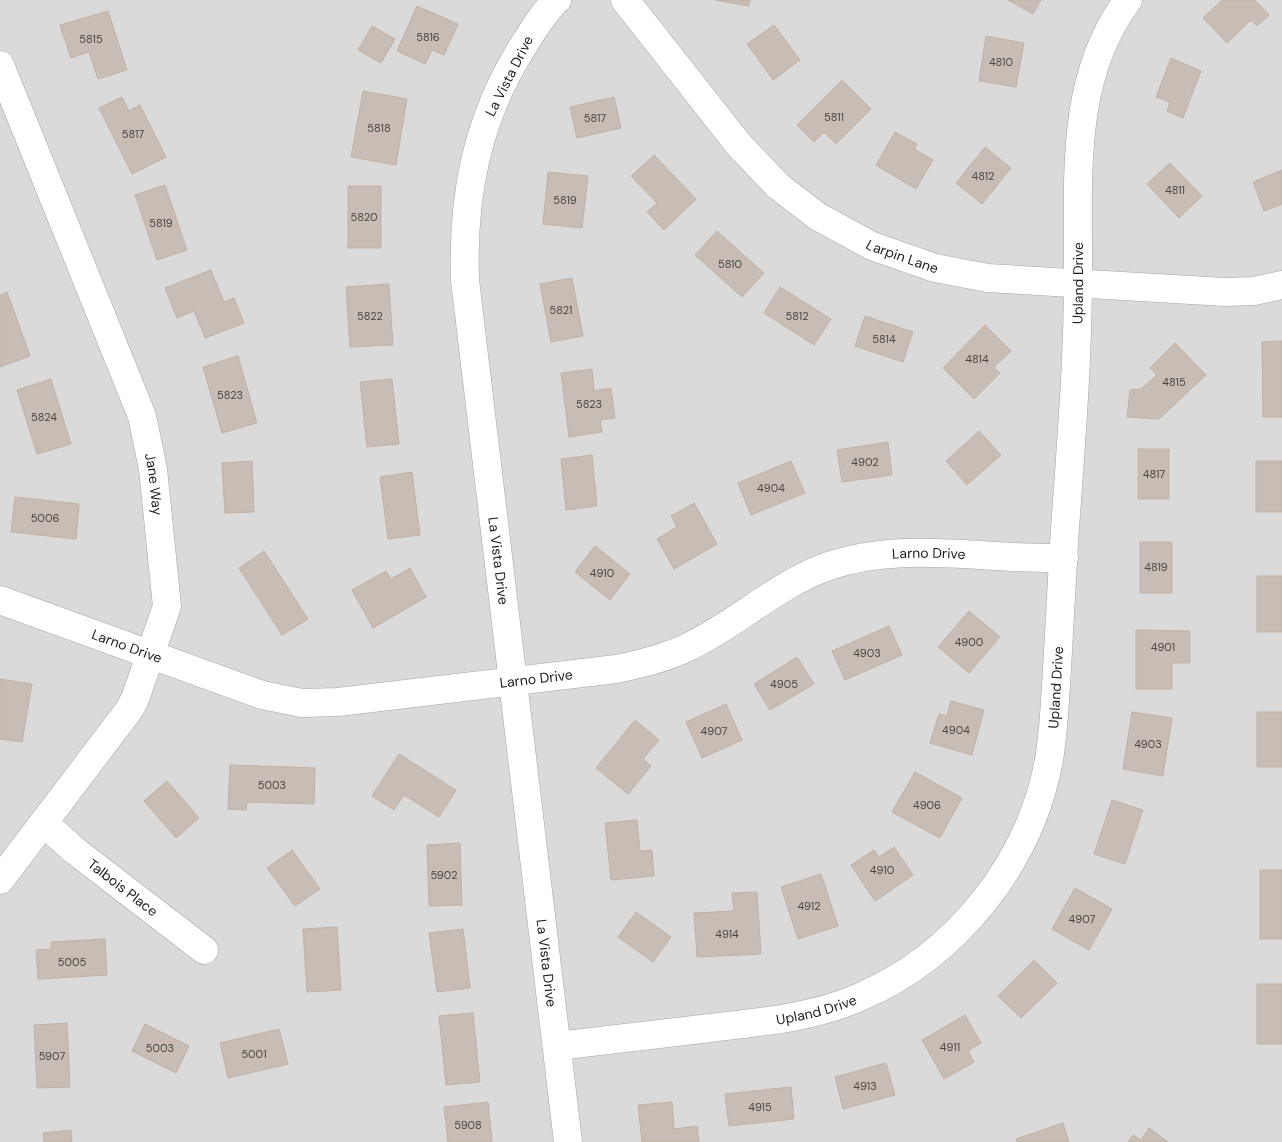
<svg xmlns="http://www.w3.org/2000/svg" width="1282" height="1142" font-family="'DM Sans',sans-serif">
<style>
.residential{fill:#dbdada}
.building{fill:#c7bdb5;stroke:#c1b1a3}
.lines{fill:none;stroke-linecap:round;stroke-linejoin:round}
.minor-casing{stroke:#a4a4a4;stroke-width:29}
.minor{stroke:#fff;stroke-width:28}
.labels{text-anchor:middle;stroke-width:5;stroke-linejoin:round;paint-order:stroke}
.number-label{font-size:11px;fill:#484543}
.street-label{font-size:14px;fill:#1d1d1d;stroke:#fff}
</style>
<rect width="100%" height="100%" fill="#efebe2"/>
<path class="residential" d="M0 0H1282V1142H0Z"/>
<path class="building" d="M715 0H750L749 6Z
M1008 0H1041L1033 14Z
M1222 0H1255L1269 15 1257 26 1251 20 1227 43 1203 18Z
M417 6 458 24 444 55 432 50 425 64 397 51Z
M108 11 127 70 98 79 89 52 71 58 60 25Z
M774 25 800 60 773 80 747 44Z
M372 26 395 39 381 63 358 50Z
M986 36 1024 43 1016 87 979 81Z
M1171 58 1201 71 1183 118 1167 111 1170 102 1156 97Z
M842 80 871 109 836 144 824 132 814 142 797 125Z
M363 91 407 99 396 165 351 157Z
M122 97 129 111 140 105 166 157 132 174 99 108Z
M614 97 621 128 577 138 570 107Z
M895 132 917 144 914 149 933 160 916 189 876 165Z
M985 147 1011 168 982 204 956 183Z
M654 155 696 199 664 230 647 212 657 203 631 176Z
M1170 163 1202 196 1179 218 1147 184Z
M1282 170V204L1264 211 1253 182Z
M548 172 588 176 582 228 543 224Z
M165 185 187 250 157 260 135 195Z
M348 186H381V248H348Z
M717 231 764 273 742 297 695 255Z
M211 270 224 302 234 298 244 323 205 338 194 311 177 318 165 288Z
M572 278 583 336 551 342 540 284Z
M389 284 393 345 350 347 346 287Z
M780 287 831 319 814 345 764 313Z
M7 292 30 356 0 367V295Z
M865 316 913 332 903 362 855 346Z
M985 325 1011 351 994 367 1000 373 974 399 943 368Z
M1282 341V417H1263L1262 342Z
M1175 343 1206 375 1159 419 1127 417 1130 390 1141 389 1157 375 1150 368Z
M238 356 257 423 222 433 203 367Z
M592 369 594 391 611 388 615 418 600 420 602 432 569 437 561 373Z
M51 379 71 444 37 454 17 390Z
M392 379 399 444 367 447 360 382Z
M979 431 1001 455 967 485 946 461Z
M888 442 892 475 842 482 837 450Z
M1138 449H1169V499H1138Z
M592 455 597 506 566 510 561 459Z
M252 461 254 512 225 513 222 463Z
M791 461 805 493 751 515 738 483Z
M1256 461H1282V512H1256Z
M412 472 420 535 388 539 380 477Z
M15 497 79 504 76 539 11 532Z
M694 503 717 544 674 569 657 539 677 527 671 516Z
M1140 542H1172V593H1140Z
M595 546 630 574 610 600 575 572Z
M264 551 308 619 282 635 239 568Z
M410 568 426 597 373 628 352 590 386 571 391 579Z
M1257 576H1282V632H1257Z
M969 611 1000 637 969 673 938 647Z
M889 626 902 655 845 680 832 651Z
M1136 630 1190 631V663H1172V689H1136Z
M797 657 814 684 770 710 754 684Z
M0 679 32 684 22 742 0 739Z
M951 701 984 710 972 755 930 743 939 714 947 716Z
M726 704 742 740 702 758 686 722Z
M1132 712 1172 718 1163 776 1123 769Z
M1257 712H1282V767H1257Z
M635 720 659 740 643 759 651 766 628 794 596 768Z
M399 754 456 790 439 817 404 795 394 810 372 796Z
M230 765 315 768 314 804 247 802 246 810 228 809Z
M915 772 962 798 940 838 892 812Z
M167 781 199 818 176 838 144 801Z
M1112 800 1143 810 1125 864 1094 854Z
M637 820 640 851 652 850 654 876 611 880 605 823Z
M460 843 462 905 429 906 427 845Z
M894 847 913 875 875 901 851 865 874 850 879 857Z
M292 850 320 889 295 906 267 868Z
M1260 870H1282V939H1260Z
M821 874 838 926 798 939 781 887Z
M1075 888 1112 909 1089 950 1052 929Z
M757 892 761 954 697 957 694 913 734 911 732 893Z
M636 912 671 937 653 962 618 937Z
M337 927 341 990 307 992 303 929Z
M463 929 470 988 437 992 429 933Z
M105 939 107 975 38 979 36 950 51 949V942Z
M1034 960 1057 983 1021 1018 998 996Z
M1257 984H1282V1044H1257Z
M473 1013 480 1082 446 1085 439 1016Z
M965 1015 981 1043 968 1051 974 1062 944 1079 922 1040Z
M67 1023 70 1087 37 1088 34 1025Z
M145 1024 189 1046 176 1073 132 1051Z
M279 1029 288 1064 228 1078 220 1043Z
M886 1063 895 1095 843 1109 835 1077Z
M791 1087 794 1119 729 1126 725 1094Z
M488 1102 492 1142H448L444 1107Z
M672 1102 674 1129 697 1126 699 1142H642L638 1105Z
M1063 1123 1069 1142H1017L1016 1139Z
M1149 1128 1168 1142H1128L1133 1135 1141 1140Z
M71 1130 72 1142H44L43 1133Z"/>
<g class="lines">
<defs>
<g id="minor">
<path id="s1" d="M557 0C543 13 533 30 523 46 477 119 462 195 465 280L568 1142"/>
<path id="s2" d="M625 0 739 145 778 186 817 216 872 246 935 268 988 278 1225 292 1254 291 1282 285"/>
<path id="s3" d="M0 65 142 416 153 469 167 606 135 699 129 710 0 880"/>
<path id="s4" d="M0 600 262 695 302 703 338 702 616 669C641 664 666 658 688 647 737 624 776 585 826 567 903 540 984 560 1064 558"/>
<path id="s5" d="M44 823 74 850 204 950"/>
<path id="s6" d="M557 1046C608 1040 659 1034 710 1028 761 1022 812 1018 860 997 956 956 1030 863 1049 760 1054 730 1055 699 1057 669 1059 627 1062 585 1064 543 1070 455 1078 366 1078 277 1079 183 1068 80 1128 0"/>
</g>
</defs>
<use href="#minor" class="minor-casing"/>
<use href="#minor" class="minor"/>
</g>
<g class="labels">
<g class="number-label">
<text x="428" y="41">5816</text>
<text x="91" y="43">5815</text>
<text x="1001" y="66">4810</text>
<text x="834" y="121">5811</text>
<text x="595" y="122">5817</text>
<text x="379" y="132">5818</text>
<text x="133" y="138">5817</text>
<text x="983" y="180">4812</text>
<text x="1175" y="194">4811</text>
<text x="565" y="204">5819</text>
<text x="364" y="221">5820</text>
<text x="161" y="227">5819</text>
<text x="730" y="268">5810</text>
<text x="561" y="314">5821</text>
<text x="370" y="320">5822</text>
<text x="797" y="320">5812</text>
<text x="884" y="343">5814</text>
<text x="977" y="363">4814</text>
<text x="1174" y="386">4815</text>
<text x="230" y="399">5823</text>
<text x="589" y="408">5823</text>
<text x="44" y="421">5824</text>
<text x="865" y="466">4902</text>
<text x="1154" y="478">4817</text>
<text x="771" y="492">4904</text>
<text x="45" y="522">5006</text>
<text x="1156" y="571">4819</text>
<text x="602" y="577">4910</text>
<text x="969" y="646">4900</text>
<text x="1163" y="651">4901</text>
<text x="867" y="657">4903</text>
<text x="784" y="688">4905</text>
<text x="956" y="734">4904</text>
<text x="714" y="735">4907</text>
<text x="1148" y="748">4903</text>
<text x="272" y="789">5003</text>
<text x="927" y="809">4906</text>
<text x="882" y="874">4910</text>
<text x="444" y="879">5902</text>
<text x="809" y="910">4912</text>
<text x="1082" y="923">4907</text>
<text x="727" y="938">4914</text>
<text x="72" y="966">5005</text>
<text x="950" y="1051">4911</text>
<text x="160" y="1052">5003</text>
<text x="254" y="1058">5001</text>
<text x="52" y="1060">5907</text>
<text x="865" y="1090">4913</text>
<text x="760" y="1111">4915</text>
<text x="468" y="1129">5908</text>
</g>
<g class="street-label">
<text transform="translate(509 76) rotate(-63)" y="5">La Vista Drive</text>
<text dy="5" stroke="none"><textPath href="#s2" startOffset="385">Larpin Lane</textPath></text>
<text dy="5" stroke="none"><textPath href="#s6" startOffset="1101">Upland Drive</textPath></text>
<text dy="5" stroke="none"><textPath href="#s3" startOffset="448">Jane Way</textPath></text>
<text dy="5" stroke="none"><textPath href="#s4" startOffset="975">Larno Drive</textPath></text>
<text dy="5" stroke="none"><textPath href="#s1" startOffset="585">La Vista Drive</textPath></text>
<text dy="5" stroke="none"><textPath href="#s4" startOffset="135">Larno Drive</textPath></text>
<text dy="5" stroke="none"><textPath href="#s4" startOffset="555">Larno Drive</textPath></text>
<text dy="5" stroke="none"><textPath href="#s6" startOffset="696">Upland Drive</textPath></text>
<text dy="5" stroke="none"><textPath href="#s5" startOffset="102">Talbois Place</textPath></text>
<text dy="5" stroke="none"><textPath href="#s1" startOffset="990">La Vista Drive</textPath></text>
<text dy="5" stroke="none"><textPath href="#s6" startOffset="262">Upland Drive</textPath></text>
</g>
</g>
</svg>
